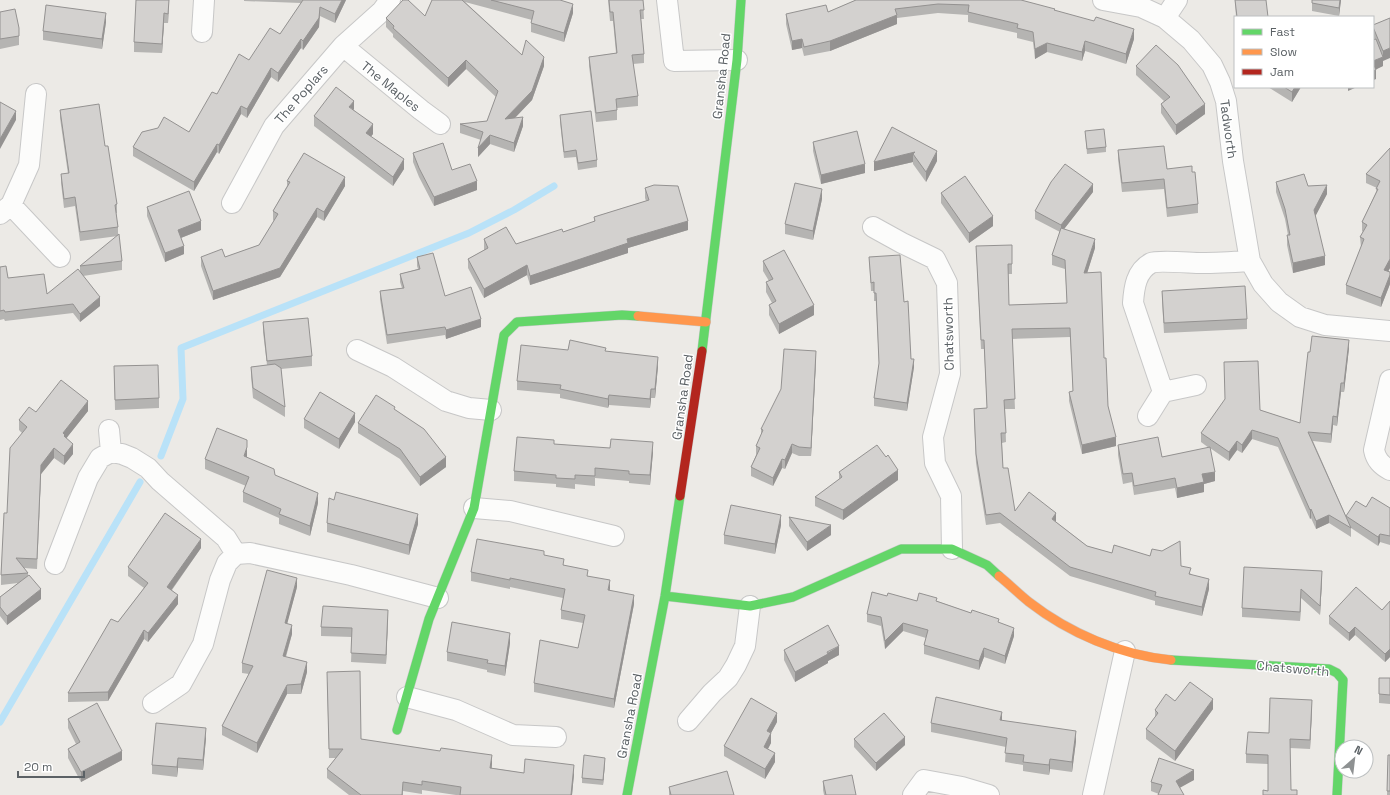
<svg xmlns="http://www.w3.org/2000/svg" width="1390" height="795" font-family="'Space Grotesk',sans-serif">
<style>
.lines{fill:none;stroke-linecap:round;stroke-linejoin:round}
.stream{stroke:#b9e2f8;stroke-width:7}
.street-casing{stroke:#c7c7c7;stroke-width:22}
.fast-casing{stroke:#c8c9c9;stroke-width:10}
.slow-casing{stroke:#c8c9c9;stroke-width:10}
.jam-casing{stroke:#c8c9c9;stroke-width:10}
.street{stroke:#fcfcfb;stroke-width:20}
.fast{stroke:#63d668;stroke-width:9}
.slow{stroke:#ff974d;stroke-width:9}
.jam{stroke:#b3261e;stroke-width:9}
.wall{fill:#b5b4b2}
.shaded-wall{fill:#949291}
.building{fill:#d3d1cf;stroke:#949291}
.labels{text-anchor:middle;stroke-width:3;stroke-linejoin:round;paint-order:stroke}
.street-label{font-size:13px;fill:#5b6165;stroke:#fff}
</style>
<rect width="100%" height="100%" fill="#eceae6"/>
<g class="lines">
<path class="stream" d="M161 456 183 399 181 348 469 233 514 210 554 186
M0 722 140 482"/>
<defs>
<path id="street" d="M667 0 674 61 737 60
M1103 0 1141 7 1165 18 1191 40 1212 65 1220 82 1226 101 1233 161 1250 261 1263 284 1279 302 1300 317 1325 325 1390 331
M1165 18 1177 0
M202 32 204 0
M343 46 421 110 440 124
M232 203 274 126 343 46 382 11 390 0
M11 205 60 257
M0 214 11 205 29 165 36 94
M873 227 902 243 935 259 947 283 950 374 933 437 935 463 951 496 952 549
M357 350 393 367 446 401 469 408 491 410
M1390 380 1374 450C1376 460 1381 465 1390 470
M1163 392 1133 303C1134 288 1136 271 1151 263 1158 260 1191 263 1201 263 1217 263 1234 262 1250 261
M1148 416 1163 392 1196 385
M109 430 111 452
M474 508 510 511 614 536
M55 564 88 478 100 458 111 452 122 454 132 458 148 468 160 481 226 538 236 554
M407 697 456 710 513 735 556 737
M153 703 181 684 203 644 220 580 227 563 236 554 250 553 351 575 438 598
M688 721 712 693 728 678 736 665 745 646 750 606
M913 795 924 780 962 787 989 795
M1093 795 1125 651"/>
<path id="fast" d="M702 351 737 60 741 0
M665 596 750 606 793 597 901 549H952L987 565 999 576
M1171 660 1329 669 1337 673 1343 680 1337 795
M397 730 429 619 474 508 504 335 517 322 622 315 638 316
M627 795 665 596 680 496"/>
<path id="slow" d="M638 316 706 322
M999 576C1009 584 1019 594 1029 602 1069 633 1120 655 1171 660"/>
<path id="jam" d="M680 496 702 351"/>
</defs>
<use href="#street" class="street-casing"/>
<use href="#fast" class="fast-casing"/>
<use href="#slow" class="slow-casing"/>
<use href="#jam" class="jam-casing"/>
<use href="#street" class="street"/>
<use href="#fast" class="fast"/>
<use href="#slow" class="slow"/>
<use href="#jam" class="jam"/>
</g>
<path class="wall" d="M169 0 168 23H164L162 53 134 52V42Z
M244 0H346L335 23 320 16 319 27 303 50 301 48 278 82 271 77 247 118 241 114 219 154 217 152 194 191 133 156V147L189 132 217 94 249 60 280 34 301 3 244 1Z
M432 0H560L573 13 564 42 531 32V23L532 20 465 2 522 55 544 66 532 100 515 118 523 126 514 152 490 144 478 157 481 140 460 133V124L487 121 496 97 466 69 448 87 393 37V34L386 27V18L425 16Z
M608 0H643L644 19H641L644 54V63L633 64 638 96V106L617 108V120L596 122 589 66V57L616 53 613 21H610Z
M856 0H1021L1055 11 1134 39 1126 64 1085 51 1082 61 1047 52 1035 59 1033 42 1017 38V33L968 22V15L938 13 897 18V24L830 51 804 56 802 48 792 50 786 24V14L828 12Z
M1235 0 1268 17H1236Z
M1312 0H1341L1339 16 1312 11Z
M0 12 19 28V45L0 49Z
M1390 18 1383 61V66L1376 69V79L1373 80V40L1374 39 1373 36V25Z
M106 22 102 49 43 40V31Z
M1136 66 1205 114 1176 135 1161 113V104L1164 101 1136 75Z
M1268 87H1301L1292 102Z
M60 110 105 146 117 204V213H116L118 227V235L122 261V270L83 276 100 306 80 322 73 313 5 321 4 319 0 320V267L8 278 47 294 80 272V266L118 236 80 241 75 206 64 208 61 183V174H68L60 118Z
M354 110 373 134 370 137 404 169 393 186 314 126V116Z
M560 115 597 160V167L578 170 576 157 564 158 560 122Z
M892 127 937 161 926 182 913 164V162L874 171Z
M1085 131 1106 147V152L1087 154Z
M813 142 865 173 821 184 813 151Z
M1390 148V268L1388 272H1390V284L1381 307 1346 294V285L1361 247 1360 237 1363 232 1362 231V222L1376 192 1377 188 1366 183V174Z
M1118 150 1167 169 1198 204V213L1167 217 1164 189 1122 192 1118 159Z
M413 153 452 170 477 190 434 206 419 177 413 162Z
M287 181 345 186 324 221 317 217 280 277 213 300 201 266V257H225L259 245 274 221 273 220V211L287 186Z
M1276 182 1308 186 1327 194 1315 216 1325 265 1293 273 1287 245V235H1288L1285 219 1276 192Z
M645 188 688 230 628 248V253L530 285 527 275 484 298 468 268V259L484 250V239L516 244 563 232 594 222V217L646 201 645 198Z
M1093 192 1064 229 1095 248 1087 273 1104 358 1108 406 1116 446 1082 454 1069 401V392L1073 391 1070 337 1012 339 1015 409H1005L1006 442 1002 443 1003 468 1015 511 1056 522 1087 546 1112 553 1181 566 1191 574 1209 589 1202 616 1155 605V601L1070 576 1000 523 986 525 976 463 974 418V409L987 408 984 349H981L976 246 1012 264V274H1008L1009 305 1067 303 1065 269 1052 265V255L1060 232 1035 219V211Z
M941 193 993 226 969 243 941 203Z
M822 199 813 240 785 234V224Z
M147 207 201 230 181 238 184 254 165 262 147 216Z
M417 257 445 296 481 327 446 339 445 335 387 344 380 299V291L402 288 400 282V274L418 269 417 266Z
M869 257 904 302 911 359 914 367 907 411 874 406V398L879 365 876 301H874V291H871Z
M763 261 814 315 779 334 769 315V305L772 303 766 292V282L769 281 763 271Z
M1162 291 1247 319V329L1164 333 1162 301Z
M263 322 312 356V366L281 369 285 407V417L253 398 251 376V367L267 365 263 332Z
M1349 348 1344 392H1341L1337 426 1333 425 1331 443 1313 441 1346 516 1366 507 1390 508V545L1380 542 1378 546 1351 528V537L1329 523 1316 529 1311 518 1310 519 1278 447 1252 439 1242 453 1237 450 1229 461 1210 448 1215 481 1204 484V492L1177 498 1175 488 1134 495 1132 482 1123 484 1118 455V445L1162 457 1209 448 1201 442V433L1260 410 1300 423Z
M568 350 606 352 658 366 655 398H651L650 408 609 405 608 408 560 398V394L517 390V381Z
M816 360 811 456H799L792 453 785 469 782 468 773 486 751 476V467L756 455V446L761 435V429Z
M114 366 159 398V408L115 410Z
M395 410 446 467 420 486 400 459 358 433V423Z
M88 411 66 438 73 454 64 465 54 458 41 474 37 569 24 568 28 573V576L41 599 7 625 0 616V597L18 583 1 585V575L7 513 22 433 19 430V420L36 412Z
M304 419 355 422 339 449 304 428Z
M554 444 653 452 650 485 629 483V481L595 478V486L575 484V489L556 487V484L514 481V471Z
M886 457 898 480 843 520 815 506V497L839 480V472Z
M247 458 318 503 310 536 279 524V518L243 502V492L246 486 205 469V459Z
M334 500 418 524 409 555 327 532V523Z
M789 517 831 535 807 551 789 526Z
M781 525 775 554 724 544V535Z
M201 548 172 590 178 604 148 642 144 639 108 701 68 702V693L118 622 144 588 128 576V567Z
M544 555 564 565 588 576 609 590 634 604 614 708 534 692V683L578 648 583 623 561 619V610L563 598 510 587V589L471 581V572Z
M1322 580 1320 615 1301 598 1300 621 1242 617V608Z
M297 587 287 623 292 634 286 657 307 672 301 694H287L257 753 222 735V726L249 674 242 673V663Z
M887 596 917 601H937L999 623 1014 636 1005 664 984 657 979 670 924 654V645L926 638 903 631 885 649 881 626 867 622V614Z
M1390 601V657L1385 662 1355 635 1349 641 1329 624V616L1382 610Z
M388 619 386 664 351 662 352 637 321 636V627Z
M510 643 505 676 487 672V670L447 661V652Z
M784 650 839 655 828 661V663L795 682 784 660Z
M1390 678V704L1379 703V694Z
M327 681 361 739 492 764V768L524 773 574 774 572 795H456L422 790V794L403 791V795H349L327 778V769L336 758H329Z
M1175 701 1213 709 1175 761 1146 739V729L1155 718V710Z
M1312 709 1310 749 1290 748 1268 791V764L1246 763V754L1269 733Z
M68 719 122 760 81 782 68 758V749L76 744 68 728Z
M1002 721 1076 741 1072 772 1050 769 1049 775 1023 771V765L1005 762 1006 747 931 732V723Z
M777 722 771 733V743L768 749 775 762 765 779 724 756V746Z
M206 738 203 770 178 768 177 777 152 774V765Z
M854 739 905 745 876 771 854 747Z
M1388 755H1390V795H1387Z
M605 763 603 785 582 783V778Z
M1194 780 1159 794 1151 791V782Z
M823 781 856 795H824L823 790Z
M669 787 734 795H669Z"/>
<path class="shaded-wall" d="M169 0 168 23V14Z
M342 0H346L335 23V14Z
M1340 0H1341L1339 16V8Z
M573 4V13L564 42V33Z
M320 7 319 27 303 50V41Z
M106 13V22L102 49V39Z
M164 13V23L162 53V44Z
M897 15V24L830 51V41Z
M1134 29V39L1126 64V54Z
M301 39V48L278 82V73Z
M802 39V48L792 50V41Z
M1085 41V51L1082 61V52Z
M1047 43V52L1035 59V49Z
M1390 48V58L1383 61V66L1373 71V61L1383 57V51Z
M544 57V66L532 100 505 128V119Z
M466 60V69L448 87V78Z
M271 68V77L247 118V109Z
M1376 70V79L1373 80V71Z
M1295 87H1301L1292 102V92Z
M1348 87H1357L1348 91Z
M354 101V110L349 107Z
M1205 104V114L1176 135V125Z
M241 106V114L219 154V145Z
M16 111V120L0 149V139Z
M523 117V126L514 152V143Z
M373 124V134L366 143V133Z
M490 135V144L478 157V148Z
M217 144V152L194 191V182Z
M937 151V161L926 182V172Z
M915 152 913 154V162L874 171V162Z
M404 159V169L393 186V177Z
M865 164V173L821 184V175Z
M345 177V186L324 221V212Z
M477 181V190L434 206V197Z
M1093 184V192L1061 233V225Z
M1327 185V194L1314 219V210Z
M822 189V199L813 240V231Z
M317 208V217L280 277 213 300V291Z
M993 216V226L969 243V233Z
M201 221V230L178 239V230Z
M688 221V230L628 248V253L530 285V276L627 239Z
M1095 239V248L1084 283V273Z
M184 246V254L165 262V253Z
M1325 256V265L1293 273V263Z
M1390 259V268L1384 279V270Z
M527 265V275L484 298V289Z
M1390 275V284L1381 307V298Z
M100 297V306L80 322V314Z
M814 305V315L779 334V324Z
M481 319V327L446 339V330Z
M1349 340V348L1344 392V383Z
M816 351V360L811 456V448Z
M658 357V366L655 398V389Z
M914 359V367L907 411V403Z
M1341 383V392L1337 426V417Z
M651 389V398L650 408V399Z
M609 395V405L608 408V399Z
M88 401V411L65 440 63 433Z
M355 413V422L339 449V439Z
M1333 416V425L1331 443V434Z
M1252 430V439L1242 453V445Z
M1116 437V446L1082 454V445Z
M1237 441V450L1229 461V452Z
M653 442V452L650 485V475Z
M73 444V454L64 465V456Z
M792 444V453L785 469V460Z
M247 447V457L244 466V456Z
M54 448V458L41 474 37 569 41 465Z
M446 457V467L420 486V477Z
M782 459V468L773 486V478Z
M898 470V480L843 520V510Z
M1215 472V481L1204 484V492L1177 498V488L1202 474Z
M318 493V503L310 536V526Z
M1311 509V518L1310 519V510Z
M1056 513V522L1052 519Z
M418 514V524L409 555V545Z
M781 515V525L775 554V544Z
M1329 515V523L1316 529V521Z
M831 525V535L807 551V542Z
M1380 534V542L1378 546V537Z
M201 539V548L167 596V587Z
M1322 571V580L1320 615V606Z
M297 578V587L285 632V623Z
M1209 579V589L1202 616V607Z
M610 580V589L608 599V590Z
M41 589V599L7 625V616Z
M1301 589V598L1300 621V612Z
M178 595V604L148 642V633Z
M634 595V604L614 708V699Z
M388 610V619L386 664V655Z
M903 623V631L885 649V641Z
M292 625V634L283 665V656Z
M1355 627V635L1349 641V633Z
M1014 628V636L1005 664V656Z
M144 630V639L108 701V692Z
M510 633V643L505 676V666Z
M839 646V655L828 661V663L795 682V672Z
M984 648V657L979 670V661Z
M1390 649V657L1385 662V654Z
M307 662V672L301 694V684Z
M287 685V694L257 753V743Z
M1213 699V709L1175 761V751Z
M1312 700V709L1310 749V740Z
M1002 712V721L1000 720Z
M777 713V722L771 733V743L764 756V747L767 731Z
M206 728V738L203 770V760Z
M1076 731V741L1072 772V762Z
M905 737V745L876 771V763Z
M122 751V760L81 782V772Z
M775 753V762L765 779V769Z
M492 755V764L490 777V768Z
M178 758V768L177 777V767Z
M605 758V763L603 785V780Z
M1050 759V769L1049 775V765Z
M574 765V774L572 795H571Z
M1194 770V780L1176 790V781Z"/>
<path class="building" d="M136 0H169L168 14 164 13 162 44 134 42Z
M303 0H342L335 14 320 7 319 18 303 41 301 39 278 73 271 68 247 109 241 106 219 145 217 144 194 182 133 147 142 132 158 128 164 117 189 132 212 92 217 94 239 54 249 60 270 28 280 34Z
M403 0H408L425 16 432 0H462L522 55 526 40 544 57 532 91 505 119 523 117 514 143 490 135 478 148 483 132 460 124 487 121 498 91 466 60 448 78 393 28 394 26 386 18Z
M491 0H560L573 4 564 33 531 23 534 11Z
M609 0H643L644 10H640L644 54 632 55 638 96 616 99 617 110 596 113 589 57 617 53 613 12H610Z
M856 0H1021L1055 9 1054 10 1094 21 1096 17 1134 29 1126 54 1085 41 1082 52 1047 43 1035 49 1033 32 1017 28 1018 24 968 12 969 5 938 4 895 9 897 15 830 41 804 47 802 39 792 41 786 14 826 5 828 12Z
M1235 0H1266L1268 17H1237Z
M1312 0H1340L1339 8 1312 3Z
M46 5 106 13 102 39 43 31Z
M15 9 19 28V36L0 39V12Z
M1390 18V48L1383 51 1373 27V25Z
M1376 39 1383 57 1373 61V40Z
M1156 45 1178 65 1205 104 1176 125 1161 104 1170 97 1136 66Z
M1373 63 1376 70 1373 71Z
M336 87 354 101 349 107 373 124 366 133 404 159 393 177 314 116Z
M1284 87H1295L1292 92Z
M0 102 16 111 0 139Z
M99 104 105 146H108L117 204 115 205 118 227 80 232 75 197 64 199 61 174 69 173 60 110Z
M591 111 597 160 578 163 576 150 564 152 560 115Z
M892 127 937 151 926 172 913 154 915 152 874 162Z
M1104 129 1106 147 1087 149 1085 131Z
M857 131 865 164 821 175 813 142Z
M443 143 452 170 470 164 477 181 434 197 419 168 413 153Z
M1164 146 1167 169 1192 166V172H1195L1198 204 1167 208 1164 179 1122 183 1118 150Z
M1390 148V259L1384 270 1390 272V275L1381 298 1346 285 1364 239 1360 237 1367 225 1362 222 1378 189H1376L1380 181 1366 174Z
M304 153 345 177 324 212 317 208 280 268 213 291 201 257 222 249 225 257 259 245 278 214 273 211 290 182 287 181Z
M1065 164 1093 184 1061 225 1035 211 1051 182Z
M1304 174 1308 186 1327 185 1314 210 1325 256 1293 263 1287 235H1290L1285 209 1276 182Z
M965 176 993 216 969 233 941 193Z
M795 183 822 189 813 231 785 224Z
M654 185 678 186 688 221 627 239 628 243 530 276 527 265 484 289 468 259 488 248 484 239 506 227 516 244 562 229 563 232 595 221 594 217 649 200 645 188Z
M189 191 201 221 178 230 184 246 165 253 147 207Z
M1061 228 1095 239 1084 273 1101 272 1104 358H1106L1108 406 1116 437 1082 445 1069 392 1073 391 1070 328 1012 329 1015 399 1004 400 1006 433H1001L1003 468H1008L1015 511 1029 492 1056 513 1052 519 1087 546 1112 553 1114 545 1150 556 1152 549 1162 551 1180 541 1181 566 1191 568 1189 574 1209 579 1202 607 1155 596 1156 592 1070 567 1000 513 986 515 976 454 974 409 987 408 984 340H981L976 246 1012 245V264H1008L1009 305 1067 303 1065 260 1052 255Z
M119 234 122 261 80 266Z
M784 250 814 305 779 324 769 305 776 301 766 282 773 279 763 261Z
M433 253 445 296 471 287 481 319 446 330 445 327 387 335 380 291 404 288 400 274 420 269 417 257Z
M900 255 904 302 908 301 911 359H914L907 403 874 398 879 363 876 293H874V282L871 283 869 257Z
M6 266 8 278 44 274 47 294 78 269 100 297 80 314 73 304 5 312 4 310 0 311V267Z
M1245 286 1247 319 1164 323 1162 291Z
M308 318 312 356 267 361 263 322Z
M1312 336 1349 340 1344 383H1341L1337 417 1333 416 1331 434 1308 432 1351 528 1329 515 1316 521 1311 509 1310 510 1278 438 1252 430 1242 445 1237 441 1229 452 1201 433 1225 399 1224 362 1258 361 1260 410 1300 423 1308 352H1310Z
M570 340 606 348 605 351 658 357 655 389H651L650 399 609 395 608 399 560 389 561 385 517 381 521 345 568 350Z
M784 349 816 351 811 448 799 447 792 444 785 460 782 459 773 478 751 467 760 448 756 446 763 430 761 429 781 389Z
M275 364 281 368 285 407 253 388 251 367Z
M158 365 159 398 115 400 114 366Z
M61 380 88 401 63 433 65 435 64 436 73 444 64 456 54 448 41 465 37 559 16 558 28 573 1 575 4 513H7L10 448 27 427 19 420 29 407 36 412Z
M320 392 355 413 339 439 304 419Z
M376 395 395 407 394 409 424 429 446 457 420 477 400 449 358 423Z
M217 428 247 440V447L244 456 274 469 275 475 318 493 310 526 279 514 281 509 243 492 249 477 205 459Z
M517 437 554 440V444L610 448 611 439 653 442 650 475 629 474V471L595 468V476L575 475V479L556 478V475L514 471Z
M1158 437 1162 457 1210 447 1215 472 1202 474 1204 482 1177 488 1175 478 1134 486 1132 473 1123 474 1118 445Z
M877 445 886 457 888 455 898 470 843 510 815 497 842 477 839 472Z
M336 492 418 514 409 545 327 523 329 498 334 500Z
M1372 497 1390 508V536L1380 534 1378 537 1346 516 1356 501 1366 507Z
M731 505 781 515 775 544 724 535Z
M165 513 201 539 167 587 178 595 148 633 144 630 108 692 68 693 111 619 118 622 148 583 128 567Z
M789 517 831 525 807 542Z
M477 539 544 551V555L564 559 563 565 588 570 587 576 610 580 608 590 634 595 614 699 534 683 540 640 578 648 585 615 561 610 565 589 510 578V580L471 572Z
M1244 567 1322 571 1320 606 1301 589 1300 612 1242 608Z
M267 570 297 578 285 623 292 625 283 656 307 662 301 684 287 685 257 743 222 726 253 666 242 663Z
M29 575 41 589 7 616 0 607V597Z
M1356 587 1382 610 1390 601V649L1385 654 1355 627 1349 633 1329 616Z
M872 592 887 596 888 593 917 601 919 593 937 598 936 601 971 613 972 610 999 619 998 622 1014 628 1005 656 984 648 979 661 924 645 928 630 903 623 885 641 881 617 867 614Z
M323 606 388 610 386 655 351 653 352 628 321 627Z
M452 622 510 633 505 666 487 663 488 660 447 652Z
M828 625 839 646 827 652 828 654 795 672 784 650Z
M360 671 361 739 440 751 441 748 492 755 490 768 524 773 525 759 574 765 571 795H460L461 787 422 781V785L403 782 402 795H361L327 769 343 749H329L327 672Z
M1379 678H1390V695L1379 694Z
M1190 682 1213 699 1175 751 1146 729 1158 713 1155 710 1166 694 1175 701Z
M936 697 1002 712 1000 720 1076 731 1072 762 1050 759 1049 765 1023 762 1024 755 1005 753 1007 738 931 723Z
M751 698 777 713 767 731 771 733 764 747 775 753 765 769 724 746Z
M1270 698 1312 700 1310 740 1290 739 1291 790H1297V795H1263V790L1268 791V755L1246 754 1248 732 1269 733Z
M97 703 122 751 81 772 68 749 80 742 68 719Z
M884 713 905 737 876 763 854 739Z
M156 723 206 728 203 760 178 758 177 767 152 765Z
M584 755 605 758 603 780 582 778Z
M1388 755H1390V791H1387Z
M1159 758 1194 770 1176 781 1184 795H1158L1162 785 1151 782Z
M727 771 734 795H671L669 787Z
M852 775 856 795H826L823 781Z"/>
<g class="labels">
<g class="street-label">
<text transform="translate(721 76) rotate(-84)" y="5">Gransha Road</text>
<text transform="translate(391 86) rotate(39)" y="5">The Maples</text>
<text transform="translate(301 94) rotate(-49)" y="5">The Poplars</text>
<text transform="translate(1229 129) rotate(82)" y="5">Tadworth</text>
<text transform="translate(948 334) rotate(-91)" y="5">Chatsworth</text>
<text transform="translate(682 397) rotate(-82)" y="5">Gransha Road</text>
<text transform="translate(1293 668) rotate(5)" y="5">Chatsworth</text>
<text transform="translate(629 716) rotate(-79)" y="5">Gransha Road</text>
</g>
</g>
<rect x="1234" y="16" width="140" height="72" fill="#ffffff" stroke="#bdc0c1"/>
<rect x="1242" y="29" width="20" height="6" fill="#63d668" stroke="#bdc0c1"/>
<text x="1270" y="36" font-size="12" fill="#5b6165">Fast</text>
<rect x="1242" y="49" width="20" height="6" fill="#ff974d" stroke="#bdc0c1"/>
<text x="1270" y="56" font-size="12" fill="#5b6165">Slow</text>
<rect x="1242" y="69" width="20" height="6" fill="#b3261e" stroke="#bdc0c1"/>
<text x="1270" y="76" font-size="12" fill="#5b6165">Jam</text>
<g transform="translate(1354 759) rotate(28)"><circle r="19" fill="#ffffff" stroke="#bdc0c1"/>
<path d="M0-3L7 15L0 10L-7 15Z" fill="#8e9192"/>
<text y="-6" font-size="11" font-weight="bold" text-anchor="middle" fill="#5b6165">N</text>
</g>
<path d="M18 771v6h66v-6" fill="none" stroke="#5b6165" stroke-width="2"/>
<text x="24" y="771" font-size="12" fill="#5b6165" stroke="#ffffff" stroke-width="3" paint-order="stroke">20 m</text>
</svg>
